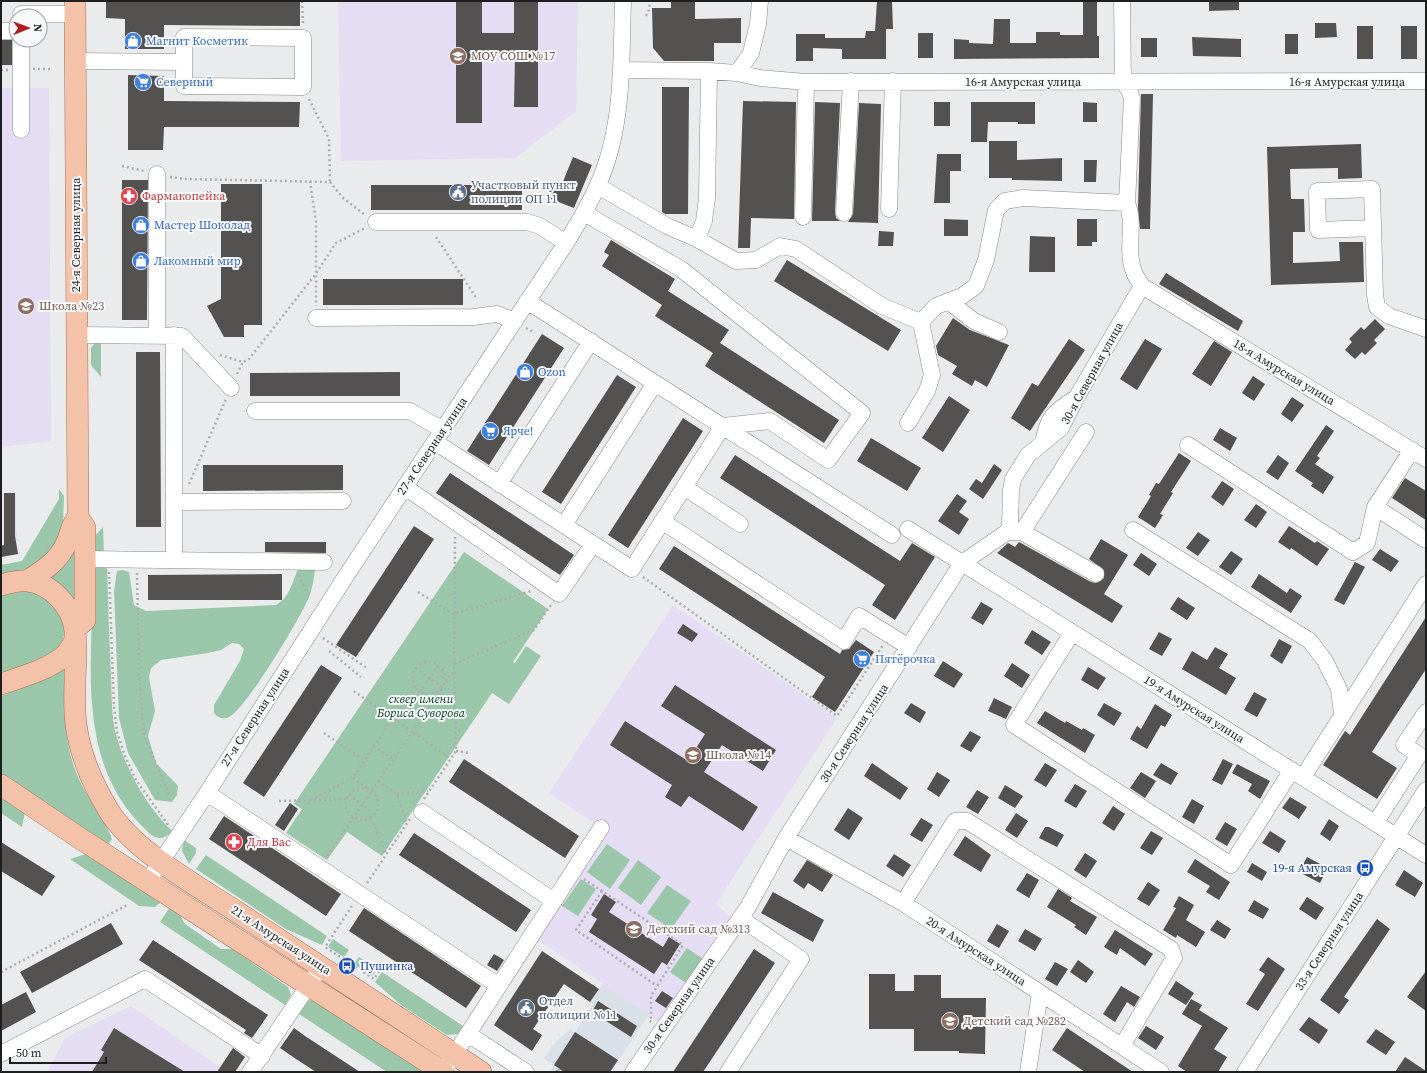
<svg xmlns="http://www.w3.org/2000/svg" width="1427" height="1073" font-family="'Source Serif 4',serif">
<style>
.built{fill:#d9e0e7}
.industrial{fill:#eddbec}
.education{fill:#e4ddf3}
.green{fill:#9ac7a9}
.building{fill:#535251}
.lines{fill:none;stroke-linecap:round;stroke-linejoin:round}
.minor-casing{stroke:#88898a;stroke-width:17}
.major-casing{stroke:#a36f53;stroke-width:22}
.path{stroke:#acadae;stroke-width:2.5;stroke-dasharray:2 3;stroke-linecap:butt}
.minor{stroke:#fff;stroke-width:16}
.major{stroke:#f3c2a9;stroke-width:21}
.labels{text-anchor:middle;stroke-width:4;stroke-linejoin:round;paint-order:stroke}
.shop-label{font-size:12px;fill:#366cbe;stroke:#f7f8fa;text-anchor:start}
.education-label{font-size:12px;fill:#785e54;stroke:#f7f8fa;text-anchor:start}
.street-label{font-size:12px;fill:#1d1e1e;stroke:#f7f8fa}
.service-label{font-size:12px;fill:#4e5e75;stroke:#f7f8fa;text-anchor:start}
.health-label{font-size:12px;fill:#be3a42;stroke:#f7f8fa;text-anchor:start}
.park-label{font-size:12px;font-style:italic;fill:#00391d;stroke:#f7f8fa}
.transit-label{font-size:12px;fill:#164399;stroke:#f7f8fa;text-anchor:end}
</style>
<rect width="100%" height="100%" fill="#eaebec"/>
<path class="built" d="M603 984 649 1015 610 1072H554L551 1070 554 1065 544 1059 552 1046 570 1029 575 1032 593 1004 590 1002Z"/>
<path class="industrial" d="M1 493H16V528L19 554 1 557Z"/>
<path class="education" d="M338 1H578L576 111 515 158 341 161Z
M1 88H49L51 441 1 447Z
M673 605 837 718 716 904 733 920 661 1023 535 938 607 832 549 793Z
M131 1006 220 1067 217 1072H47L65 1038Z"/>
<path class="green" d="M101 342V377L91 365V348L95 343Z
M59 489 64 496 63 524 53 552 26 570 1 575V565L22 561 59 499Z
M103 527 104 556 95 552 92 539Z
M78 528 77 616 43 579Z
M464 552 548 609 513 662 515 663 526 646 541 656 509 704 492 693 382 856 347 832 327 860 286 833 302 809 294 804Z
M107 562C108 600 109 637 111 675 112 696 111 718 117 738 127 771 147 807 172 831 162 842 154 839 145 829 76 763 92 666 93 579 95 568 96 565 107 562Z
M311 565 315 570C314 579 312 589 309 597 301 617 246 709 229 717 223 720 218 718 214 713V705L240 661 244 649 239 644 232 643 221 650 208 653 161 660 151 668 149 677 155 711 148 736 156 763 178 786 177 795 172 802 155 800 128 753 119 718 114 591 117 571 123 570 129 572 134 605 146 611 276 605C290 597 292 583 298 569Z
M32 590 56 603C58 610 62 618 64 626 70 655 21 667 1 675V595Z
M64 669C64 706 63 742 78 777 87 799 105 817 112 839L108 845 1 775V696L33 684Z
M1 795 25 812 22 827 1 813Z
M184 840 196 848V853L189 864 182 851Z
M607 844 630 860 610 889 587 872Z
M86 854 161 902 155 907 139 906 70 859Z
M206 855 327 936 322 945 286 929 196 869Z
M638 860 661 877 641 905 618 888Z
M581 879 596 889 578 916 562 906Z
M667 885 691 901 671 929 647 913Z
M170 907 179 914 185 924 221 949H232L288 987 291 995 285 1005 160 922Z
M333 939 349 950 344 957 328 947Z
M687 948 703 959 686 983 670 972Z
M359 957 378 969 372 976 354 964Z
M382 972 463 1026 458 1034 447 1035 401 1005 375 982Z
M312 1000 424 1072H387L296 1012 306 1001Z"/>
<path class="building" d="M106 1H300V26L164 25V49H125V19L106 18Z
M456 1H482V33H514V1H538V107H514L515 54H482V123H456Z
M671 1H695V19L741 18V43H714V61H664L653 48 652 8H671Z
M877 1H892L893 29H886V59H842V49L813 48V61H796V34H825V38H865L866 31H875Z
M1083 1H1097V36H1099V58L954 59V39L969 40V43L993 44 994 19H1010V43H1036V32H1060V35H1083Z
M1209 1H1239V10L1209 11Z
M1315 23H1336L1337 37 1315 38Z
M1357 26H1373V59H1357Z
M1401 26H1417V59H1401Z
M918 33H933V58H918Z
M1285 34H1298V54H1285Z
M1192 37 1241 39V57L1193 56Z
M1141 38H1157V57H1141Z
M1 40H12V65H1Z
M128 75 164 76V101L300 102 299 127H164L163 150H128Z
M662 87H689L688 214H665L662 212Z
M1141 94H1153L1150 229H1140L1138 208Z
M743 101 796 102 794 219 751 218 750 248H738Z
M815 102 840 103 835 212 836 218 840 221H812Z
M934 102H950V126H934Z
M971 102H1035V124H1018V122H988L987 142H971Z
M1083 102 1097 103V122H1083Z
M859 103 881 104 878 223 848 222 853 214Z
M989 141H1017V160L1062 158V181L1012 180V178H989Z
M1361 144 1362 178 1338 179V168L1290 169 1291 199H1304L1305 232H1293V263L1340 261 1339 242H1363L1364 282 1271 285 1267 147Z
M937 154H961V171H950V203H934Z
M573 157 592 165 574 208 548 198 553 186 560 189Z
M1084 160H1097L1096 182H1084Z
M122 180H148L147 320H122Z
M221 184H262V325H244V337H224L207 306 221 299Z
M371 185H522V210H371Z
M944 219 968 220V236H944Z
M1077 219H1097V242H1092V246H1077Z
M879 231 894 232 893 246H878Z
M1030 236 1055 237V272H1029Z
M611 240 675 279 668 291 729 330 720 343 839 420 824 443 705 366 713 353 655 316 662 305 602 266 609 255 604 252Z
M787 260 901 330 888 351 774 281Z
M1166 273 1243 321 1238 331 1159 284Z
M323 279H463V305H323Z
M953 318 970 330 1009 345 987 387 975 380 972 386 952 374 957 366 938 355 936 346Z
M1375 319 1385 329 1374 340 1377 343 1365 355 1362 352 1355 359 1345 350 1352 342 1349 339 1361 327 1364 330Z
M542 334 564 348 489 465 467 451Z
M1069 339 1085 350 1030 431 1011 418 1032 383 1038 386Z
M1145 339 1162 349 1137 390 1120 379Z
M1214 341 1232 352 1211 386 1192 374Z
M136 352H160L161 527H136Z
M400 372V396H250V373Z
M617 375 636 387 561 504 542 492Z
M1253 376 1265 384 1254 401 1242 393Z
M949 396 970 410 943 452 922 438Z
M1292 397 1304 405 1292 422 1281 414Z
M683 418 703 431 628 548 608 535Z
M1326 425 1334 431 1317 456 1320 458 1315 464 1334 477 1323 494 1311 486 1313 483 1295 471Z
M1220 428 1237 438 1230 451 1213 440Z
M871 438 921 468 907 491 857 461Z
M1179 453 1191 461 1171 492 1173 493 1160 514 1163 515 1155 528 1138 517 1151 496 1149 495 1156 483 1159 484Z
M735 455 900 561 912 543 935 557 895 620 872 605 885 585 720 478Z
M1278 455 1289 463 1278 480 1266 472Z
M994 464 1002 470 983 499 969 489 976 479 982 483Z
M203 465H343V490L203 491Z
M450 473 574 555 560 575 436 493Z
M1405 478 1426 491V520L1392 498Z
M1222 481 1234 489 1223 506 1211 497Z
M4 493H15V536L18 554 1 557V546L4 545Z
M957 494 967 501 959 512 969 519 959 535 938 521Z
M1256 504 1267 512 1256 528 1244 520Z
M414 526 434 539 356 657 336 645Z
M1289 526 1315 543 1317 541 1329 549 1317 566 1291 548 1290 550 1278 542Z
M1198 532 1210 540 1198 556 1186 548Z
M1101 539 1128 555 1104 594 1123 606 1112 623 997 553 1008 543 1015 547 1019 542 1091 582 1096 583 1104 578V570L1089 559Z
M265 542H326V553L265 552Z
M674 546 840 654 842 650 849 649 856 640 874 652 835 712 812 697 825 677 659 569Z
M1380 549 1399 561 1391 572 1372 560Z
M1231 551 1243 559 1231 575 1219 567Z
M1141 553 1157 564 1149 576 1133 565Z
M1355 562 1365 567 1344 605 1334 600Z
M282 574V600H148V575Z
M1259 574 1287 593 1290 588 1302 596 1291 613 1251 587Z
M1178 597 1195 608 1187 620 1170 609Z
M981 602 993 609 983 625 971 618Z
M1426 617V669L1372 752 1397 768 1377 799 1323 765 1345 731 1350 735Z
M683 624 698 634 692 642 677 633Z
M1032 630 1051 642 1042 655 1024 643Z
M1159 632 1172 639 1162 656 1149 649Z
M1279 639 1292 646 1282 664 1270 656Z
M1215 647 1228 654 1219 668 1236 678 1226 695 1182 669 1192 651 1207 660Z
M943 661 963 674 954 688 934 676Z
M1012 663 1030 675 1022 688 1004 676Z
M321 665 342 678 264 797 243 783Z
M1088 667 1106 678 1098 690 1081 680Z
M675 685 776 750 763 771 722 745 704 772 758 807 743 831 689 796 681 807 665 797 672 785 610 745 625 721 688 761 705 734 661 706Z
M1254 692 1267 699 1257 717 1244 710Z
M994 698 1012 707 1006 719 988 711Z
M911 703 926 712 920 723 904 713Z
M1104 703 1122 713 1114 726 1097 715Z
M1155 704 1172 715 1165 727 1161 725 1147 749 1130 739 1137 726 1141 729Z
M1045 711 1065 723 1066 721 1082 730 1083 728 1095 735 1085 753 1037 723Z
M970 731 981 737 971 752 960 746Z
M464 759 579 836 565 858 449 782Z
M1223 759 1233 764 1222 785 1212 780Z
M872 763 908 788 900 800 864 776Z
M1045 763 1057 770 1046 787 1034 780Z
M1161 763 1178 773 1171 785 1153 775Z
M1237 764 1270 781 1260 799 1248 791 1252 784 1232 773Z
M937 772 950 780 939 797 927 789Z
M1141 772 1156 781 1145 798 1130 788Z
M1075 784 1087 791 1076 808 1064 801Z
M1005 785 1023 796 1015 808 998 798Z
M977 790 989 797 978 814 966 807Z
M1290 797 1307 807 1299 819 1282 808Z
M1192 799 1204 806 1194 824 1182 817Z
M290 803 298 809 284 831 275 825Z
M1113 806 1125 814 1114 831 1102 823Z
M848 808 863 818 849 840 834 830Z
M1016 813 1028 821 1017 838 1005 830Z
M224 816 341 894 326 916 209 839Z
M921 818 933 825 922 842 910 835Z
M1329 819 1339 826 1330 841 1320 834Z
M1225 822 1237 829 1227 846 1215 839Z
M1045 827H1049L1064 835 1057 847 1039 838Z
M1151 831 1163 838 1152 855 1140 848Z
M1270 831 1286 841 1279 853 1262 843Z
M414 833 531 910 516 932 399 855Z
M965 836 991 855 981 872 953 855Z
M1 842 55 876 42 896 1 871Z
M1085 853 1097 861 1086 878 1074 870Z
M894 854 911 865 903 877 886 866Z
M1307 857 1328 868 1320 883 1299 872Z
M1195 859 1230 882 1219 900 1206 892 1210 886 1187 872Z
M807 860 833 875 822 892 808 883 804 889 793 881Z
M1252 863 1267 872 1262 881 1247 872Z
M1404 870 1423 883 1415 897 1395 885Z
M1027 873 1039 880 1029 898 1016 890Z
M1148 882 1160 890 1149 906 1137 899Z
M1058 889 1072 898 1070 901 1097 917 1086 935 1074 927 1076 925 1047 907Z
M773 892 824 920 813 942 761 913Z
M604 894 616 902 609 912 663 947 669 937 680 944 667 965 662 962 654 974 589 932 597 919 591 915Z
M1179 896 1194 905 1186 920 1205 932 1196 947 1177 935 1176 938 1163 930 1176 908 1173 907Z
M1307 897 1324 908 1316 920 1299 909Z
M1254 900 1269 909 1263 919 1248 911Z
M364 908 481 986 466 1008 349 931Z
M1377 919 1390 929 1344 997 1349 1000 1339 1014 1320 1000Z
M1217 920 1231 929 1225 939 1210 930Z
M111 923 123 944 32 993 20 972Z
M997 924 1009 931 999 948 987 941Z
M1025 929 1042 939 1035 951 1018 941Z
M1115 930 1153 954 1145 966 1120 948 1117 955 1104 947Z
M153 940 268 1015 252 1038 244 1033 246 1030 139 960Z
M754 949 775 963 727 1036 703 1072H673Z
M542 951 599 989 590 1002 564 984 533 1029 542 1035 532 1051 494 1025Z
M494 954 504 960 497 971 487 965Z
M1268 957 1285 969 1258 1011 1246 1004 1265 974 1259 970Z
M1078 960 1094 972 1086 983 1070 972Z
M1055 962 1068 969 1057 986 1045 979Z
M1426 971V1011L1407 997Z
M869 974H895V991H914V975H941V998H986L985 1054 959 1053V1051H914V1029H869Z
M1176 981 1194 993 1186 1005 1168 994Z
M1121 986 1140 997 1134 1007 1127 1002 1115 1022 1103 1014Z
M662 991 673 998 666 1008 655 1001Z
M26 992 36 1012 1 1031V1005Z
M1191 999 1202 1005 1199 1010 1228 1028 1214 1049 1227 1057 1218 1072H1187L1178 1066 1202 1026 1182 1014Z
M598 1001 637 1026 631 1037 592 1012Z
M1309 1017 1328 1030 1319 1044 1299 1030Z
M1146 1026 1164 1037 1156 1050 1138 1038Z
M114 1028 185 1072H92L104 1052 101 1050Z
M294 1028 305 1036 360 1072H316L296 1059 280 1048Z
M1067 1028 1133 1072H1085L1052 1050Z
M1376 1029 1395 1042 1386 1055 1366 1042Z
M575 1032 618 1060 610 1072H564L554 1065Z
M233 1048 245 1057 235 1072H217Z
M1405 1057 1426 1071V1072H1395Z"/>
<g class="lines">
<defs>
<path id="minor" d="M21 14H75
M1 31H16
M184 37 303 38V87L184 86Z
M21 40V130
M75 61 184 62
M622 70 709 71 737 73 760 78 806 82 1426 81
M737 73 751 53 758 24 760 1
M157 174V335
M598 186 667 226 697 239 736 261 756 260 780 246 796 249 882 306 921 322 936 306 962 296 976 286 986 260 996 210 1005 201 1023 198 1127 203
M889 209 893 81
M584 213 681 269 862 413 828 460 770 421 723 426
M844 213 851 81
M803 217 806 82
M376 222H527L540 226 566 243
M1373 228 1318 230 1317 191 1372 189 1375 295 1377 307 1389 316 1426 329
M697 239 704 221 707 198 709 71
M1142 286 1426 459
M527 301 892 535
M948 301 974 321 999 332
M316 318 473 317 497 314 515 321
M76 335 182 336 231 388
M174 335V559
M255 411H410L443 430
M908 423 927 391 932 375 921 322
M435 442 632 569 723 426
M1043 443C1048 417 1053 412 1076 398
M1188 445 1353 552 1367 543 1375 507 1412 450
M499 484 591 341
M405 487 559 594 593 544
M684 487 740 524
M174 502 343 501
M1375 507 1426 540
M662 521 844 641 859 616 909 647
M564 525 655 383
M908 529 1426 855
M1133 530 1310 641 1325 661 1339 689 1342 714
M1011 532H1022L1096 574
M1022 532 1086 432
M85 559 324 562
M1072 633 1014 725 1231 865 1292 770
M1303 777 1426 584
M207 793 499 986
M422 812 554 901
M1376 822 1419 755 1404 745 1426 712
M786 838 903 903 1161 1072
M148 881 207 793 346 576 566 243C577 225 588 207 597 187 624 129 621 63 623 1
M903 903 955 821H967L1171 949 1174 958 1122 1046
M468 1034 526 1072
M1 1054 145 979 262 1056
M449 1063 601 828
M250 1072 321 967
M633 1072 748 907 786 838 962 563 1007 532 1010 526 1011 490 1013 479 1028 455 1061 428 1076 398 1142 286C1140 281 1135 277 1134 272 1125 250 1136 225 1127 203L1132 98 1129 90 1123 82 1122 1
M728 1072 801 959 740 918
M1028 1072 1040 993
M1245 1072 1426 790"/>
<path id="major" d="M75 1 78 517 85 528V620L75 629
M27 581C43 571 59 561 67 542 71 533 71 525 78 517
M1 585C9 583 19 580 27 581 51 583 73 607 75 631 78 662 72 693 76 724 80 755 93 785 109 811 133 851 198 886 237 912 318 965 400 1018 481 1072
M1 684C21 677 48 670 64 656 69 652 72 645 75 640
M1 785 78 837 443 1072"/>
</defs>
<use href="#minor" class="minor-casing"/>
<use href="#major" class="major-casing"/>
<path class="path" d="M302 1 303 25
M646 16 649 10 650 1
M33 69H53
M1 70H8
M309 99 329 139 330 182
M122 166 144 171
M170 177 186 179 330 182 343 198 365 215
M310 181 316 222V306
M436 237 477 299
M526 328 535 333
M220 355 243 362 249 359 315 275 336 243 365 228
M237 374 243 362
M189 484 226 399
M109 572 114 707 117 732 125 756 136 780 169 826
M137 573 139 674 144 735 170 797
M299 575 309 598
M643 577 837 716 883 645
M418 592 453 614 531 591
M323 638 367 668
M329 651 361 677
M413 678a16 16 0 1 1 32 0a16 16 0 1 1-32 0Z
M454 664 534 630 551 605
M416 668 443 688
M446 682 453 672
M415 686 393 718 451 759
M420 692 439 665
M424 695 433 701
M324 733 364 760
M374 746 393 759
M456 751 470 753
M353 778 367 788
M378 781 397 794 407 824
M346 804a16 16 0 1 1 32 0a16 16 0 1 1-32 0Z
M397 794 428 791
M349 795 375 814
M424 799 456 751 454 664 455 537
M311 800 353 778 393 718 352 690
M279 801 347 799
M371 818 386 854
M327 856 442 689
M584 879 683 945 651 996V1017L649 1020 651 1022
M367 883 410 819
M602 891 576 930 657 986
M352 906 325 947 374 979 381 968
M1 972 129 904
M558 1069 562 1072
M556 1072 558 1068"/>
<use href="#minor" class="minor"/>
<use href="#major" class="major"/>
</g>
<defs>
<symbol id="shop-disc" viewBox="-11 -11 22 22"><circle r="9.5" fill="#3f7fe0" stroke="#f7f8fa"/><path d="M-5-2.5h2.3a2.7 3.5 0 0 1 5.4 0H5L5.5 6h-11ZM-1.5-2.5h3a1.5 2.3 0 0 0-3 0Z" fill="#fff"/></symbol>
<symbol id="school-disc" viewBox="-11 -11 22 22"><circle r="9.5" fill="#8d6e63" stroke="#f7f8fa"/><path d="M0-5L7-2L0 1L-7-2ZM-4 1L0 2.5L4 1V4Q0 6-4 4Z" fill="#fff"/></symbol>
<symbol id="supermarket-disc" viewBox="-11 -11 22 22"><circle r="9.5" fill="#3f7fe0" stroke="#f7f8fa"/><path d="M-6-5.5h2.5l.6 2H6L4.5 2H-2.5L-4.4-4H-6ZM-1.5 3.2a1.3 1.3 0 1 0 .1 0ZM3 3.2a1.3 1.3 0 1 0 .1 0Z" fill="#fff"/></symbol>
<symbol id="civic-disc" viewBox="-11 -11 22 22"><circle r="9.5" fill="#5c6f8a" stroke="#f7f8fa"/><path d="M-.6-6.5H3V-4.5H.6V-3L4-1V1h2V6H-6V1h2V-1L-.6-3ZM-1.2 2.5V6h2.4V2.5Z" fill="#fff"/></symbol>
<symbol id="pharmacy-disc" viewBox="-11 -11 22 22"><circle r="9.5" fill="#e0444e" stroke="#f7f8fa"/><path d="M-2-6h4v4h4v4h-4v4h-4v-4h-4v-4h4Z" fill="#fff"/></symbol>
<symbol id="bus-disc" viewBox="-11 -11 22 22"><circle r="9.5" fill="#1a4fb4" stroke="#f7f8fa"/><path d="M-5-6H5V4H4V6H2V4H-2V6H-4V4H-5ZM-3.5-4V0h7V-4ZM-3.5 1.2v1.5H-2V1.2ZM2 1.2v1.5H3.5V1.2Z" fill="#fff"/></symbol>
</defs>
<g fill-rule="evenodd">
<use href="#shop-disc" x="123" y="31" width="20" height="20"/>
<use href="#school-disc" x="448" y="46" width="20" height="20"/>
<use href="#supermarket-disc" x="133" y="72" width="20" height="20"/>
<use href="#civic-disc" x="448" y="182" width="20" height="20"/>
<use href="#pharmacy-disc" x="119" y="186" width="20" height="20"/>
<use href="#shop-disc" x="131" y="215" width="20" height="20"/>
<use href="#shop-disc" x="131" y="251" width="20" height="20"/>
<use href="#school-disc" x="16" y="296" width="20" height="20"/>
<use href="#shop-disc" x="515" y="362" width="20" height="20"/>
<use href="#supermarket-disc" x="480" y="421" width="20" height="20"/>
<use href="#supermarket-disc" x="852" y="649" width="20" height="20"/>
<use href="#school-disc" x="683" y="745" width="20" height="20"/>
<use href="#pharmacy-disc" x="224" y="832" width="20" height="20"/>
<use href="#bus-disc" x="1355" y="858" width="20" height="20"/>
<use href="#school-disc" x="624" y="919" width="20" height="20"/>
<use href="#bus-disc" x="337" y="956" width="20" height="20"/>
<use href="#civic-disc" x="516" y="998" width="20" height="20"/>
<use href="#school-disc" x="940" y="1011" width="20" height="20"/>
</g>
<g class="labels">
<g class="shop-label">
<text x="146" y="45">Магнит Косметик</text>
<text x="156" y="86">Северный</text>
<text x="154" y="229">Мастер Шоколад</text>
<text x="154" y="265">Лакомный мир</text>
<text x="538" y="376">Ozon</text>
<text x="503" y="435">Ярче!</text>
<text x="875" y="663">Пятёрочка</text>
</g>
<g class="education-label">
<text x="471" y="60">МОУ СОШ №17</text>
<text x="39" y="310">Школа №23</text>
<text x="706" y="759">Школа №14</text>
<text x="647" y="933">Детский сад №313</text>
<text x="963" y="1025">Детский сад №282</text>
</g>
<g class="street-label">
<text x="1023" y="86">16-я Амурская улица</text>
<text x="1347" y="86">16-я Амурская улица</text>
<text transform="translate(76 235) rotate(-90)" y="4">24-я Северная улица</text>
<text transform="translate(1284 372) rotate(31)" y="4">18-я Амурская улица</text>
<text transform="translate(1092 373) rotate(-61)" y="4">30-я Северная улица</text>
<text transform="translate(432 446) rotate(-56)" y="4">27-я Северная улица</text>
<text transform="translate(1194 709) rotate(32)" y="4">19-я Амурская улица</text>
<text transform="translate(255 717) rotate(-57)" y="4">27-я Северная улица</text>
<text transform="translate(854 733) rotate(-57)" y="4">30-я Северная улица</text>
<text transform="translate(281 940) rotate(33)" y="4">21-я Амурская улица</text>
<text transform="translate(1329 941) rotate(-57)" y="4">33-я Северная улица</text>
<text transform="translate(976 951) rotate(33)" y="4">20-я Амурская улица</text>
<text transform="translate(679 1005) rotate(-55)" y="4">30-я Северная улица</text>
</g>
<g class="service-label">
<text x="471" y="189">Участковый пункт<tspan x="471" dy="14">полиции ОП 11</tspan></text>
<text x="539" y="1005">Отдел<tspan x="539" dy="14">полиции №11</tspan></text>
</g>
<g class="health-label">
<text x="142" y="200">Фармакопейка</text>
<text x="247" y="846">Для Вас</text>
</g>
<g class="park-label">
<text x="421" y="703">сквер имени<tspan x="421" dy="14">Бориса Суворова</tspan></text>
</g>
<g class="transit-label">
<text x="1352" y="872">19-я Амурская</text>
<text x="360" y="970" text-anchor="start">Пушинка</text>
</g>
</g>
<rect width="1427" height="1073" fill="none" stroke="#1d1e1e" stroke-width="4"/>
<g transform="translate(28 28) rotate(89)"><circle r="19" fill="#f7f8fa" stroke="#a0a1a2"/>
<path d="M0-3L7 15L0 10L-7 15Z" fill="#af1d22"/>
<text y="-6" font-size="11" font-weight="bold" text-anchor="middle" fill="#1d1e1e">N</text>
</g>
<path d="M10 1057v6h96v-6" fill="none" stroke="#1d1e1e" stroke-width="2"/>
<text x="16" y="1057" font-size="12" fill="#1d1e1e" stroke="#f7f8fa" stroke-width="3" paint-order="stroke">50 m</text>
</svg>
